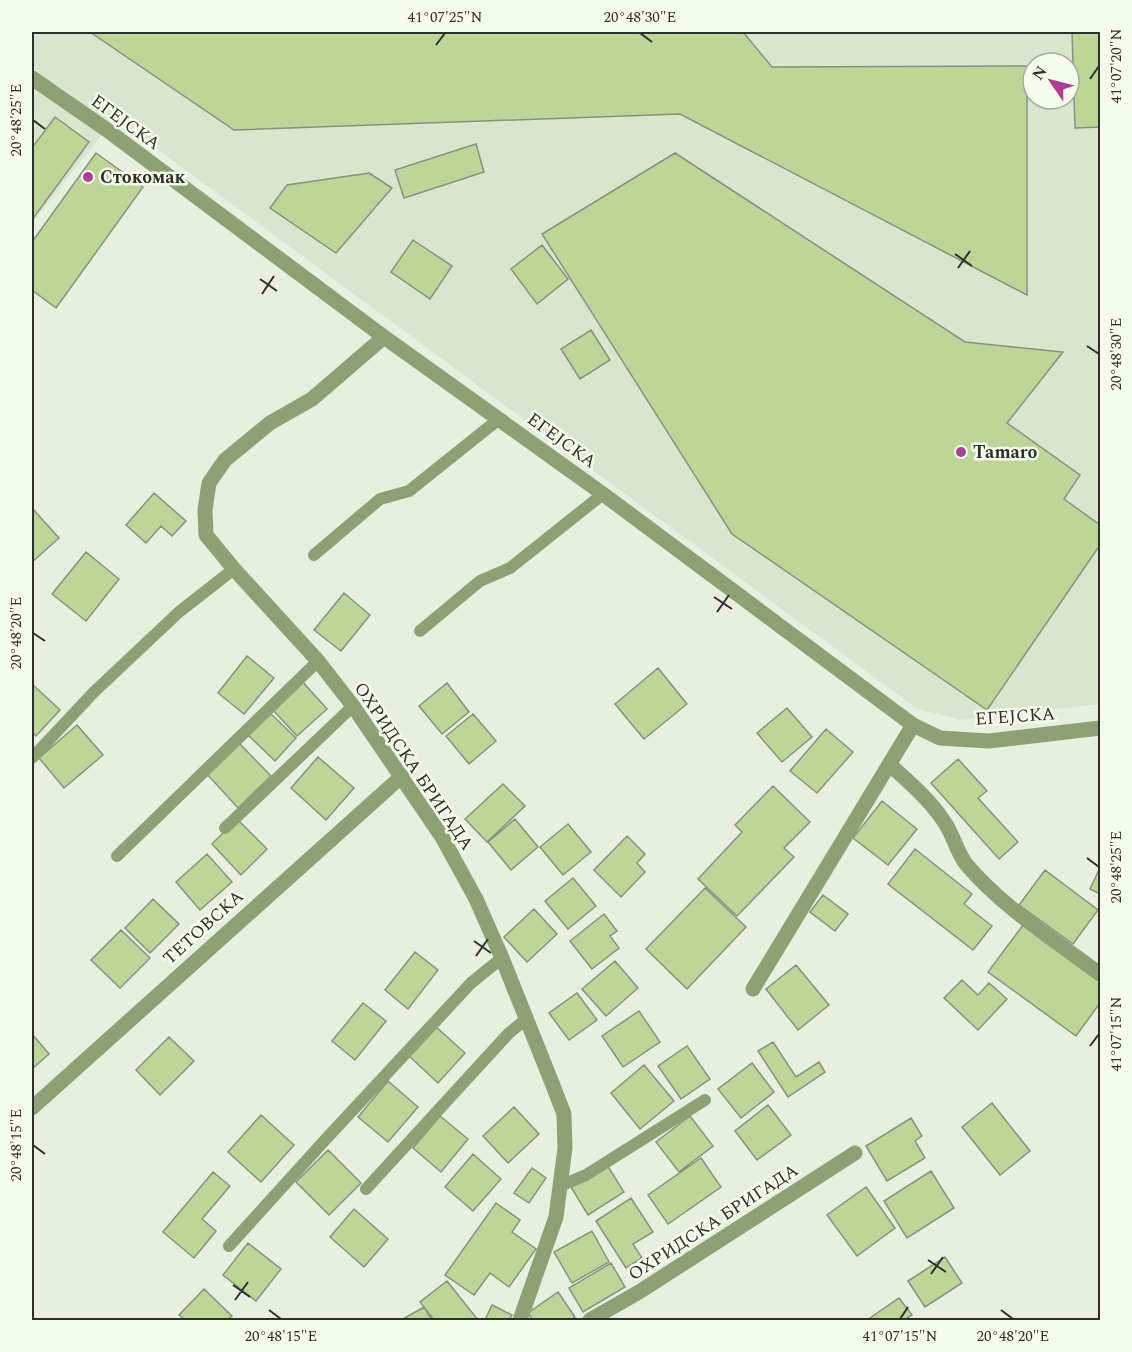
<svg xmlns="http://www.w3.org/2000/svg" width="1132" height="1352" font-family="Spectral,serif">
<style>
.built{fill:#dae5ce;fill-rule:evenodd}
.building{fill:#bcd697;stroke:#8a9181;stroke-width:1.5}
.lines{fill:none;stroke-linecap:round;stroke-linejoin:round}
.lane{stroke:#8ea174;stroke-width:12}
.street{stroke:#8ea174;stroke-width:15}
.ticks{fill:none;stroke:#2e312b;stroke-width:2}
.poi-dot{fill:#af3c96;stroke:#f4fceb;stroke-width:2}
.labels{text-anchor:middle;stroke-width:5;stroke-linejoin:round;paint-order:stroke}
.street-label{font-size:18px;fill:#2e312b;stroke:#f4fceb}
.poi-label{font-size:18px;font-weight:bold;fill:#2e312b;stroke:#f4fceb;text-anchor:start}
.neatline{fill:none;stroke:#2e312b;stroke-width:2}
.ticks-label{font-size:15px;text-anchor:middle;fill:#2e312b}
</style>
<rect width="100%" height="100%" fill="#e7efde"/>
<path class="built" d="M32 32H1100V704L960 720 916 708 115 118 32 223ZM1033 63H1069V99H1033Z"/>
<path class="building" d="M90 32H743L772 67 1027 66V295L680 114 234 130Z
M1072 32H1100V127L1075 128Z
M55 117 89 142 32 220V148Z
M476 144 484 172 404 198 395 170Z
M96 153 143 187 56 308 32 290V242Z
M675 153 965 342 1063 352 1007 423 1080 475 1064 499 1100 525V545L987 710 732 534 542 234Z
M369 173 392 188 336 253 270 208 287 185Z
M413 240 452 266 430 299 391 272Z
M542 245 568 279 537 304 511 269Z
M591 330 610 360 580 379 561 349Z
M154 493 186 521 172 536 161 526 146 543 126 525Z
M32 508 59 538 32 562Z
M86 552 119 579 86 621 52 594Z
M344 593 370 615 341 651 314 630Z
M247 656 274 678 244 714 218 693Z
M658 668 687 704 644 739 615 704Z
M301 680 327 709 297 736 271 708Z
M447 683 469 712 442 734 419 706Z
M32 684 60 710 36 736 32 732Z
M787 708 812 737 782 762 757 733Z
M270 713 296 738 275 761 248 735Z
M473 714 496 741 469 764 446 736Z
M77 725 103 755 64 788 39 758Z
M826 729 853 752 817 793 790 771Z
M239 743 271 776 238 808 207 774Z
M318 757 354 788 326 820 291 788Z
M958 759 987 791 978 798 1018 842 999 859 931 783Z
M503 784 525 806 487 842 465 819Z
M773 786 810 822 784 848 794 857 737 916 698 879 742 832 735 825Z
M882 801 917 829 888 865 853 838Z
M237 819 267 849 241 875 212 844Z
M515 819 538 847 511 870 488 842Z
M568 824 591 852 563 875 540 847Z
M627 836 645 854 637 863 645 872 621 897 594 870Z
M915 849 972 894 964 904 992 926 973 950 888 884Z
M207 854 232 882 200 910 176 882Z
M1100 868V894L1090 889Z
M1045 870 1098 910 1073 944 1019 905Z
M573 878 596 906 568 929 545 901Z
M705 888 746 927 687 989 646 949Z
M823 895 848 914 835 931 810 912Z
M153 899 179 924 150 953 125 928Z
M534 909 557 934 527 962 504 937Z
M604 914 617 931 610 936 619 948 592 969 570 941Z
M1023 925 1100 982V1003L1076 1036 988 972Z
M121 930 150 958 120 988 91 960Z
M415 952 438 970 408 1009 385 990Z
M615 961 638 988 606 1016 582 989Z
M796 965 829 1005 798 1030 766 989Z
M962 980 978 995 989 983 1007 999 978 1030 944 998Z
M577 993 597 1020 569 1040 549 1013Z
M363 1003 386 1021 355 1060 332 1041Z
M639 1011 660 1042 623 1067 602 1036Z
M435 1026 465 1053 438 1083 408 1055Z
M32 1034 49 1054 32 1069Z
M169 1037 194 1061 160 1095 136 1070Z
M773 1042 796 1077 819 1062 825 1072 788 1097 758 1051Z
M687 1046 710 1079 681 1099 658 1066Z
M752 1063 774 1092 741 1118 718 1089Z
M644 1065 674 1101 640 1129 611 1093Z
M388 1081 418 1107 388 1142 358 1117Z
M992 1103 1030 1151 1000 1175 962 1127Z
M768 1105 791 1135 757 1160 735 1131Z
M514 1107 539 1134 508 1163 483 1136Z
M261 1115 294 1145 261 1182 228 1152Z
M440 1116 468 1139 441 1172 413 1148Z
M690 1116 713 1146 679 1172 656 1142Z
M911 1118 922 1136 915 1141 925 1158 887 1181 866 1146Z
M328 1150 361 1183 329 1215 296 1182Z
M473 1154 501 1179 473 1211 445 1187Z
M701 1158 721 1187 668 1224 648 1195Z
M607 1165 624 1192 588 1215 571 1187Z
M532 1168 546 1178 529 1203 514 1193Z
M931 1171 954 1208 907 1238 884 1201Z
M213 1172 230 1186 202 1219 216 1231 194 1258 163 1232Z
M866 1187 895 1228 857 1256 827 1215Z
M631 1198 653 1232 633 1244 642 1258 626 1268 596 1221Z
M496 1203 520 1220 512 1232 536 1249 509 1287 490 1273 474 1295 445 1275Z
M354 1209 388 1239 364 1267 330 1237Z
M592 1231 609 1262 572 1283 554 1252Z
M248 1243 281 1269 256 1301 223 1275Z
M945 1257 962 1283 925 1307 908 1281Z
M611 1263 625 1287 583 1312 569 1288Z
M447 1281 478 1320H434L420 1302Z
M204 1289 232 1316 227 1320H185L179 1315Z
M558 1292 575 1317 570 1320H533L528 1313Z
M899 1298 912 1315 904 1320H867Z
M492 1305 512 1315 509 1320H485Z
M424 1307 432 1320H401Z"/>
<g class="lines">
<path class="lane" d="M314 555 380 499 409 491 499 419
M420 631 480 581 510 568 603 494
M32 758 94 692 179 612 234 569
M225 828 353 706
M117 856 318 661
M560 1186 586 1175 705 1100
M366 1189 508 1034 526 1019
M229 1246 325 1140 471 983 502 958"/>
<path class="street" d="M32 78 107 130 384 337 603 494 913 725 940 738 989 741 1100 728
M384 337 312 399 270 423 225 460 209 483 205 510 206 535 234 569 318 661 353 706 442 837 476 899 502 958 552 1083 564 1114 565 1148 556 1217 520 1320
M889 764C907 780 930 800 943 820 953 833 956 851 966 864 1001 906 1057 942 1100 974
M753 989 913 725
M32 1108 402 776
M590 1320 639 1292 855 1153"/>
</g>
<path class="ticks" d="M640 33 652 42M436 45 445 33M1090 79 1099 66M33 120 45 129M955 254 972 266M958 268 970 251M260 279 277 291M262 294 274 276M1087 346 1099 354M714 597 732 609M717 612 729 595M33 633 45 641M1087 858 1099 867M474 941 491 953M476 956 488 939M1090 1046 1099 1034M33 1145 45 1154M928 1260 946 1272M931 1274 943 1257M233 1285 250 1297M235 1300 248 1282M269 1310 281 1319M1001 1310 1013 1319M900 1319 908 1307"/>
<g class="poi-dot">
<circle cx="88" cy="177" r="6"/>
<circle cx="961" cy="452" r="6"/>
</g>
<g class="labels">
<g class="street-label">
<text transform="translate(126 122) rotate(36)" y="6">ЕГЕЈСКА</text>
<text transform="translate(562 440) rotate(36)" y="6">ЕГЕЈСКА</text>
<text transform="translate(1015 716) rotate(-4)" y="6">ЕГЕЈСКА</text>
<text transform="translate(414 766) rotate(56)" y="6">ОХРИДСКА БРИГАДА</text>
<text transform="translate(203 927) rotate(-42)" y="6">ТЕТОВСКА</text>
<text transform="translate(713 1222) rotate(-33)" y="6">ОХРИДСКА БРИГАДА</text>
</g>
<g class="poi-label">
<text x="100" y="183">Стокомак</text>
<text x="973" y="458">Tamaro</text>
</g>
</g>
<rect width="1132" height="1352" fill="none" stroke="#f4fceb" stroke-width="66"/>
<g transform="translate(1051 81) rotate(305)"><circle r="28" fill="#f4fceb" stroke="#a5ab9e" stroke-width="1.5"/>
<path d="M0-4.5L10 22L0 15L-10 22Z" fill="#af3c96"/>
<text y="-9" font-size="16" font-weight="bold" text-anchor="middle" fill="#2e312b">N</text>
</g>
<rect x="33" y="33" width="1066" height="1286" class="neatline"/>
<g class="ticks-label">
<text x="445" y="22">41°07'25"N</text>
<text x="640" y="22">20°48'30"E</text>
<text transform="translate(1116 66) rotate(-90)" y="5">41°07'20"N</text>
<text transform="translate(16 120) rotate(-90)" y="5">20°48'25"E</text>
<text transform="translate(1116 354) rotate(-90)" y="5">20°48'30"E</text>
<text transform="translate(16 633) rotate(-90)" y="5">20°48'20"E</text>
<text transform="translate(1116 867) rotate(-90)" y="5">20°48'25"E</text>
<text transform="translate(1116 1034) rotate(-90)" y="5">41°07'15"N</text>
<text transform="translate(16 1145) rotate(-90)" y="5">20°48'15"E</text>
<text x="281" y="1341">20°48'15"E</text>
<text x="900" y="1341">41°07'15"N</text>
<text x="1013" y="1341">20°48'20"E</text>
</g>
</svg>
